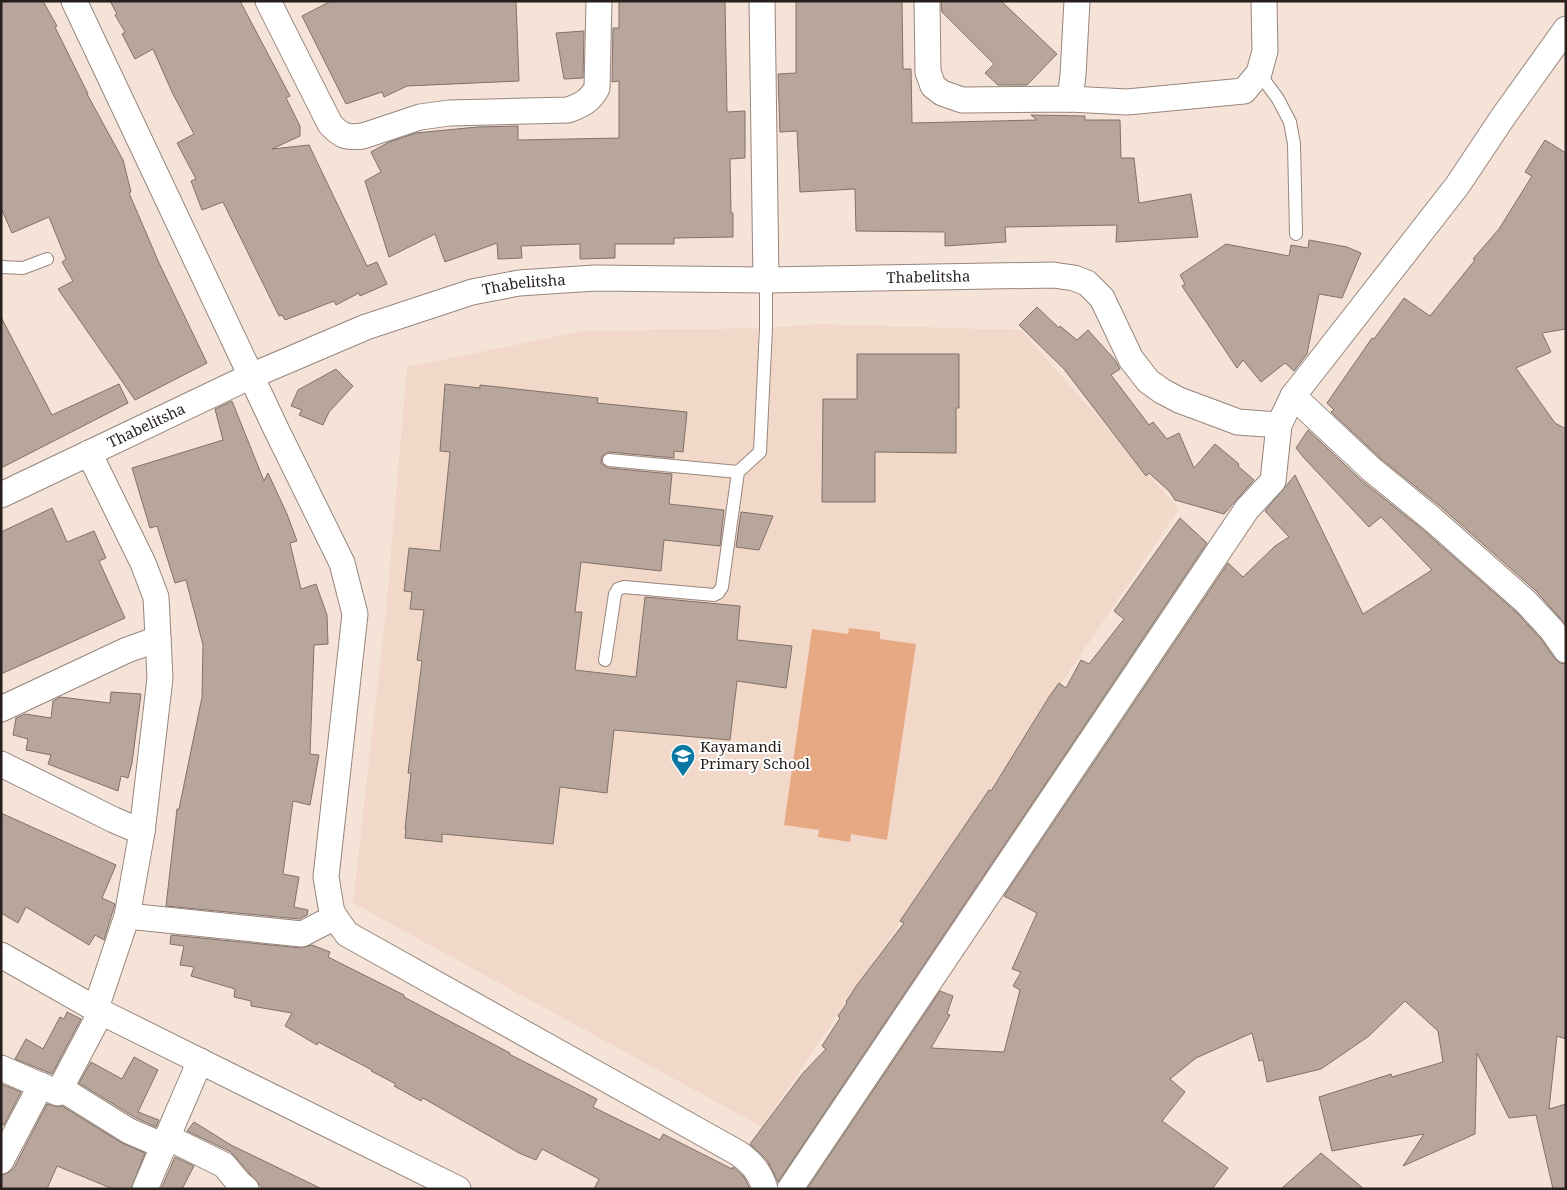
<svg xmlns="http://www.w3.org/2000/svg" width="1567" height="1190" font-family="'Noto Serif',serif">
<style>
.built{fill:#f2d8c9}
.green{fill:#e6a984}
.building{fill:#b8a69c;stroke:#817167}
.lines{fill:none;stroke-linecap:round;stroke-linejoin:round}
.service-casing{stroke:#97867c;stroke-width:14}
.minor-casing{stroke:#97867c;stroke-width:27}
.service{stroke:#fff;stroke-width:12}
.minor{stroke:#fff;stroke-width:25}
.labels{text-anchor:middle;stroke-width:4;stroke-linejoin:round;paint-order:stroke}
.street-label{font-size:15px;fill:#261f1b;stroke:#fff}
.poi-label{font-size:15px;fill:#261f1b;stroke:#fff;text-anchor:start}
</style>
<rect width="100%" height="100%" fill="#f5e3d8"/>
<path class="built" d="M820 324 1021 330 1179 509 762 1127 353 903 386 611 407 367 583 331 766 328Z"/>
<path class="green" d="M849 628 880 632V639L916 644 887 840 851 834 850 842 818 837 819 830 784 825 812 629 848 634Z"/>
<path class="building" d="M1 1H43L57 26 55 27 88 94H87L123 160 131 192 129 193 159 263 207 363 135 400 58 289 73 281 62 262 66 259 49 217 12 233 1 208Z
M110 1H240L290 96 286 98 300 126V136L272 149 309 145 367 266 377 262 387 284 360 296 359 293 336 305 334 301 285 320 282 315 279 316 223 202 202 210 191 181 196 179 177 143 194 134 172 92 153 49 135 59 122 34 125 32 115 15 117 14Z
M331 1H516L519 81 407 86 384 97 382 92 346 104 302 16Z
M619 1H725L727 112 745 111V158L730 159 731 213H733V237L674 238V244H615V258L580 259V244L521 246 522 258 498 259 497 243 445 262 435 234 389 257 365 181 381 172 371 152 389 142 416 133 477 127 518 126V140L619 138V81L612 82 613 28H619Z
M796 1H902L903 69H911L912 123 1037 120 1031 115 1085 116V120H1120L1121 158H1134L1139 203 1191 194 1198 237 1116 242 1117 225 1005 227 1006 242 945 246V232L856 231 855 189 800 192 797 131 780 132 778 74 796 73Z
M941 1H1001L1057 54 1027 85H998L985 73 994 64 942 12Z
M584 31 583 78 564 79 556 33Z
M1545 140 1566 153V329L1542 333 1551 352 1516 368 1555 423 1566 429V625L1536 591 1441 507 1380 458 1331 412 1334 410 1327 403 1372 338 1374 339 1404 298 1430 316 1475 260 1473 259 1499 229 1532 176 1525 172Z
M1309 240 1347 247 1361 253 1342 298 1319 294 1307 354 1294 371 1285 363 1261 382 1243 360 1237 368 1182 286 1185 284 1180 275 1226 244 1289 256 1291 245 1308 248Z
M1037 307 1059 328 1060 326 1077 340 1088 330 1115 360 1120 369 1111 375 1149 425 1153 422 1167 439 1179 433 1194 468 1215 444 1239 464 1238 466 1254 480 1224 514 1175 500 1169 491 1149 473 1146 476 1064 369 1019 325Z
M1 317 52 415 119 384 128 403 1 468Z
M857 354H959V408H956V453L875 452V502H822L823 399H857Z
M336 369 353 386 329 412 323 425 299 415 302 410 291 406 298 390Z
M445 384 480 388V385L598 398 597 403 687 412 683 452 674 451V458L609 452 602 456 601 463 608 468 672 474 669 504 724 510 720 546 664 540 661 571 581 562 575 612H582L575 670 636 677 645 597 740 606 737 640 792 646 786 688 737 681 730 740 614 730 607 793 560 787 553 844 442 834V842L405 838 406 829H405L411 773H408L422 661 417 660 424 610 410 609 412 592 404 591 409 548 440 551 450 452 440 451Z
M232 401 264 481 268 473 287 514 297 541 290 543 301 589 316 584 327 615 328 644 314 645 310 754 319 755 310 805 293 801 283 874 299 877 294 907 308 910 307 915 299 919 166 906 177 809H179L202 697 203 645 186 580 175 583 157 526 150 528 132 468 223 440 215 409Z
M1308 430 1361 480 1422 529 1516 612 1541 639 1555 659 1560 663 1566 664V1039L1557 1036 1549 1109 1566 1104V1189H1553L1536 1115 1509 1118 1477 1053 1475 1134 1403 1166 1424 1134 1332 1151 1319 1097 1391 1074 1392 1077 1443 1062 1438 1031 1405 1001 1369 1036 1321 1069 1267 1082 1263 1060 1259 1061 1252 1033 1196 1058 1170 1079 1185 1092 1162 1121 1228 1168 1212 1189H807L940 991 953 996 947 1014 950 1015 931 1048 1004 1052 1020 990 1013 986 1021 972 1012 969 1037 913 1004 896 1228 563 1243 577 1275 546 1289 537 1265 511 1295 475 1363 614 1432 570 1381 517 1369 527 1304 458 1296 448Z
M52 508 67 542 94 531 106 558 99 561 125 618 1 674V532Z
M741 512 773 516 759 550 736 547Z
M1180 518 1207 543 778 1182 767 1160 750 1144 803 1073 826 1049 822 1046 840 1018 838 1016 847 1003 846 1002 857 985 904 923 900 921 989 790 991 791 1049 697 1059 683 1066 688 1081 660 1089 664 1124 619 1114 611Z
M111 692 141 694 132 763 128 778 121 776 118 791 48 764 51 755 26 750 28 739 13 735 16 718 25 714 51 718 53 701 60 697 110 703Z
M1 813 116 865 102 898 115 904 104 940 95 935 89 945 26 907 18 923 1 913Z
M171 935 301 948 312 945 330 952 328 957 404 995V997L510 1053 509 1054 597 1099 593 1107 660 1140 663 1134 732 1169 733 1167 744 1177 750 1189H594L599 1179 542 1149 536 1160 519 1153 423 1098 421 1101 394 1086 396 1084 371 1071 372 1070 318 1042 317 1045 285 1026 292 1013 251 1006V1001L234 997 235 989 191 976 194 967 180 965 184 946 170 944Z
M67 1012 81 1019 52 1074 15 1059 26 1039 43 1049 60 1017 64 1019Z
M134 1057 158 1070 138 1112 159 1120 156 1127 136 1118 79 1083 91 1062 122 1079Z
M1 1084 21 1092 4 1125 1 1124Z
M47 1104 59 1107 62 1106 122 1143 145 1153 131 1189H113L57 1166 47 1189H1V1175L8 1173 14 1168Z
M194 1122 231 1145 322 1189H263L231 1152 187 1131Z
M1321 1153 1364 1189H1281Z
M175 1157 194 1166 182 1189H161Z"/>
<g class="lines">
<defs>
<path id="service" d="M1259 73 1278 99 1290 122 1294 144 1296 234
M1 267 23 268 47 259
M609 460 738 472 760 452 766 328V280
M605 660 615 594 618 589 624 587 714 595 718 593 722 587 738 472"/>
<g id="minor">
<path d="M74 1 277 431 342 563 355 614 326 877 332 913 347 934 738 1153C752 1163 760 1172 765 1189"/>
<path d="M268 1 330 124C341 136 346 138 363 136L420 117 449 113 568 110C582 105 590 101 597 88L599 1"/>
<path d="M762 1 766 280"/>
<path d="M927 1 928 72 933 86 942 93 962 100 1070 99 1127 102 1244 91 1259 73 1265 51 1264 1"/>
<path d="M1070 99 1073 75 1077 1"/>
<path d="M1293 396 1371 469 1431 518 1526 602 1552 630 1566 650"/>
<path d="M89 453 143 563 156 597 160 678 142 832 127 916 96 1008"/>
<path id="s1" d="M1 495 251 376 366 327 472 292 519 283 595 278 766 280 1053 275 1074 278 1087 283 1102 298 1131 359 1148 381 1162 391 1179 400 1238 422 1279 425"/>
<path d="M1 709 127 650 158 639"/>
<path d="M1 764 114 820 142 832"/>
<path d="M127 916 302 934 335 917"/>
<path d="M1 955 101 1012 458 1189"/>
<path d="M1 1068 58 1093 101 1012"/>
<path d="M60 1088 129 1131 164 1146"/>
<path d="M167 1137 224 1165 238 1182 246 1189"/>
<path d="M1 1161 41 1085"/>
<path d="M145 1189 200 1061"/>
<path d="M790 1189 1247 509 1273 481 1279 425 1293 396 1457 186 1503 117 1566 29"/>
</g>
</defs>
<use href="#service" class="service-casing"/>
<use href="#minor" class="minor-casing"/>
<use href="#service" class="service"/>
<use href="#minor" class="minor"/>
</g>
<defs>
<symbol id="school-pin" viewBox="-11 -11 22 30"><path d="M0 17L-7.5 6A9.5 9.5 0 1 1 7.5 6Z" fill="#0a78a2" stroke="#fff"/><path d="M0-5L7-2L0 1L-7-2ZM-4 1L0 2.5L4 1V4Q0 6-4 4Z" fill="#fff"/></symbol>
</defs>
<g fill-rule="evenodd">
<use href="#school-pin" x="669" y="742" width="28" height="38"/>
</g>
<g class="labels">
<g class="street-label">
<text dy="5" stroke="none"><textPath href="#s1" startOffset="971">Thabelitsha</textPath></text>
<text dy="5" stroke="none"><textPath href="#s1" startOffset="566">Thabelitsha</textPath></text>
<text dy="5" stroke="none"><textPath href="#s1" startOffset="161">Thabelitsha</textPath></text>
</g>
<g class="poi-label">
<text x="700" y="752">Kayamandi<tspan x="700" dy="17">Primary School</tspan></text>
</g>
</g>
<rect width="1567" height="1190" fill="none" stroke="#261f1b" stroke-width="5"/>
</svg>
